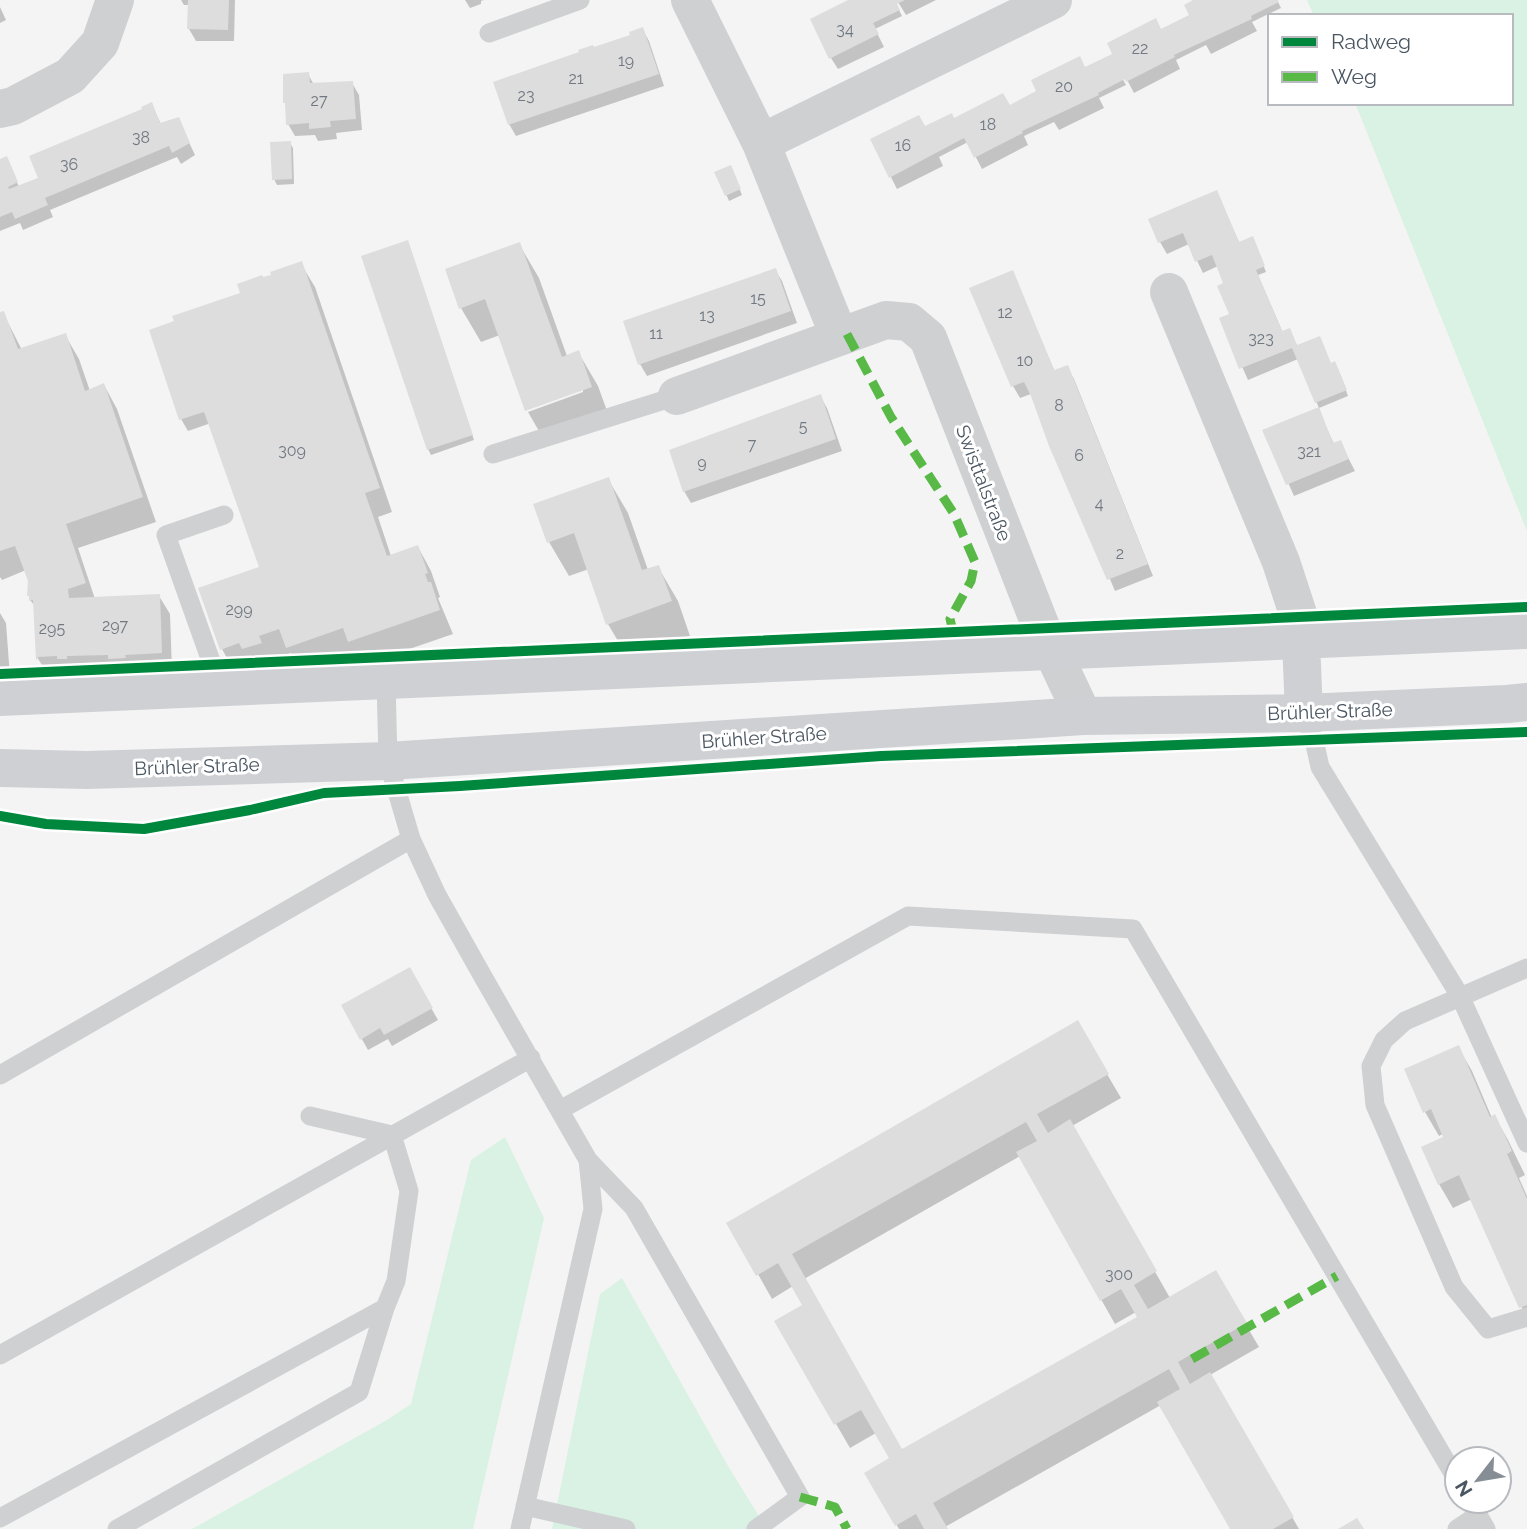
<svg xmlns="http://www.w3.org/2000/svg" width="1527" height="1529" font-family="Raleway,sans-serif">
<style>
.green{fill:#d9f2e3}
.shadow{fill:#0003;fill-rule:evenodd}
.building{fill:#ddddde;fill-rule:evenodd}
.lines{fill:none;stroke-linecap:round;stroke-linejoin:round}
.lane{stroke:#ced0d2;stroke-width:19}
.street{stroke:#ced0d2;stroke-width:38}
.secondary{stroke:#ced0d4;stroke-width:38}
.quiet{stroke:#58b947;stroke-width:9;stroke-dasharray:18 9;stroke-linecap:butt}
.cycleway-casing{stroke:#fff;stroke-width:15}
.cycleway{stroke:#00873e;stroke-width:10}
.labels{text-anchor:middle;stroke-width:6;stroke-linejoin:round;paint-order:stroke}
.number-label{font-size:16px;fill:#707881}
.street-label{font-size:19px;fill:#4a5661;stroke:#fff}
</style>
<rect width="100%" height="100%" fill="#f4f4f4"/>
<path class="green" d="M1307 0H1527V531L1355 103H1511V16H1314Z
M505 1137 544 1218 473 1529H192L387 1420 411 1404 471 1160Z
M622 1278 728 1466 767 1529H552L600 1294Z"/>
<path class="shadow" d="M181 0H235L234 41H196L189 29V5H184Z
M465 0H484L481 1V4L470 8Z
M852 0H936L906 15 898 2 896 4 902 16 875 29 884 47 838 69 831 58Z
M1197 0H1277L1281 8 1252 22 1257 31 1211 54 1206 45 1176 60 1180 69 1134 93 1125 76 1122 78 1126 85 1099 98 1104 108 1059 130 1054 122 1024 136 1028 145 982 169 968 142 939 157 943 166 897 189 872 140 1009 107 1191 16Z
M0 7 6 20 0 23Z
M643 30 649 41 664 86 516 136 509 124 594 49 633 36Z
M308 74 314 85 352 83 359 95 362 130 336 133 337 139 318 141 315 135 295 136 288 124 287 106Z
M151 104 161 124 178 119 195 155 181 164 177 157 50 210 53 217 23 230 20 223 0 231V161L9 164 19 187 40 179Z
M290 143 293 148 294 184 277 185 274 179Z
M717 173H733L742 195 729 201Z
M1216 192 1240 244H1255L1266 272 1258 275 1283 333 1289 330 1298 347 1338 369 1348 396 1319 408 1298 359 1248 380 1221 319 1231 315 1226 284 1218 266 1203 273 1189 244 1167 254 1160 242Z
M519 244 539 278 567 356 578 352 598 386 611 422 547 445 528 412 583 392V389L500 335 481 342 461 308Z
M410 248 474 440 431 455 428 449Z
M301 264 315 287 392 512 378 517 391 556 418 547 431 571 440 597 438 598 453 634 363 665 356 652 301 671 291 653 272 660 274 667 257 672 254 666 235 673 222 649 201 589 261 568 211 423 188 431 181 419 151 331 242 294 263 279Z
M775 270 782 281 797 323 647 376 640 364Z
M1012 272 1055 372 1067 367 1074 379 1153 576 1115 591 1031 394 1020 398 1013 386 971 289Z
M0 313H3L22 350 65 335 79 359 90 391 104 385 117 409 156 522 78 548 95 599 159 596 170 614 172 671 76 673V677H69L68 674 48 675 37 657 34 605 30 600V580L26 570 2 580 0 577Z
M820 396 827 408 842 451 691 503 684 491Z
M1318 409 1334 444 1340 442 1355 471 1294 496 1265 431Z
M608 479 628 513 648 570 658 567 678 601 690 636 628 658 608 624 589 569 569 576 549 542Z
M0 613 6 623 10 677H0Z
M409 969 438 1020 392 1046 388 1039 368 1050 343 1005Z
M1077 1023 1121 1098 1072 1126 1170 1298 1215 1272 1259 1347 1210 1375 1299 1529H1232L1161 1405 945 1527 946 1529H899L867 1473 891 1459 876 1433 850 1448 777 1322 805 1306 793 1286 772 1299 729 1223ZM1020 1156 1115 1324 1136 1312 1139 1317 902 1452 804 1279Z
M1458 1047 1472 1071 1492 1118 1495 1117 1508 1140 1525 1175 1519 1178 1527 1196V1319L1472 1199 1453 1208 1439 1184 1446 1138 1444 1133 1439 1136 1425 1112Z"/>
<path class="building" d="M188 0H229L228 30 187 29Z
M848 0H905L897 4 900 10 873 23 879 34 829 59 810 19Z
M1193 0H1278L1279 2 1251 16 1252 19 1174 55 1175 57 1126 82 1125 79 1098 93 1099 95 1022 131 1023 133 974 158 964 138 889 178 870 139 919 115 925 126 952 113 954 118 1003 93 1010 105 1036 91 1031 80 1080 56 1085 67 1112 54 1107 43 1156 18 1161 29 1189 15 1184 5Z
M643 27 659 74 508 125 493 82 579 52 578 50 593 45 594 47 630 35 629 32Z
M309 72 310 83 353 81 356 119 330 121 331 127 309 129V123L286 125 285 103H283V74Z
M152 102 160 123 179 117 190 143 172 153 169 146 45 198 48 205 15 219 12 212 0 217V159L7 156 18 182 8 187 9 189 38 178 29 156 142 109 141 107Z
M291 141 292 179 272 180 270 142Z
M731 165 741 189 725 196 714 172Z
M1217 190 1239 242 1253 236 1265 266 1256 270 1282 331 1290 328 1297 345 1320 336 1331 363 1335 361 1347 390 1315 403 1292 348 1239 369 1219 318 1229 314 1217 286 1223 283 1212 255 1195 262 1183 233 1158 243 1148 219Z
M408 240 473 435 427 450 361 256Z
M520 242 562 357 579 350 592 387 525 411 485 299 459 309 445 269Z
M302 261 380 488 365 493 387 556 418 545 428 573 425 574 428 582H431L440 610 348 642 343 628 286 648 279 629 259 636 262 643 242 649 239 643 220 650 198 588 259 567 204 412 179 420 149 330 174 321 172 316 240 293 237 284 262 275 263 277 271 275 270 272Z
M776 268 791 311 638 365 623 321Z
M1013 270 1054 370 1068 365 1148 564 1107 580 1049 446 1031 396 1024 382 1011 387 969 288Z
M4 311 18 349 66 333 85 391 104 383 143 497 66 524 86 583 68 589 69 598 160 594 162 653 125 655 126 658 108 659V655L67 656V659H57V656L38 657 36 661 33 600 29 601V596H27L28 581 15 546 0 551V312Z
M821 394 836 439 683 492 669 450Z
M1319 407 1333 443 1341 440 1349 459 1286 485 1262 430Z
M609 477 642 570 659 565 672 601 606 625 574 533 547 543 533 504Z
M410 967 433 1008 384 1035 380 1028 360 1040 341 1005Z
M1078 1020 1109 1074 1037 1114 1048 1133 1070 1119 1157 1271 1134 1285 1148 1309 1216 1270 1247 1323 1178 1362 1190 1384 1210 1372 1294 1517 1273 1529H1230L1157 1402 1180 1389 1169 1369 933 1503 948 1529H924L916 1514 895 1526 864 1473 889 1458 861 1410 834 1425 774 1321 802 1305 778 1263 756 1276 726 1223ZM1026 1122 1037 1141 1016 1152 1100 1301 1121 1289 1137 1317 902 1449 792 1254Z
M1459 1045 1490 1117 1495 1114 1512 1151 1507 1154 1527 1199V1305L1519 1308 1459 1175 1438 1185 1421 1147 1443 1137 1431 1109 1423 1113 1404 1069Z
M1357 1518 1364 1529H1338Z"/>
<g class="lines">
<path class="lane" d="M489 33 580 0
M493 454 677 396
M386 680 388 761 411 839 437 895 482 975 588 1160 593 1209 520 1529
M215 686 212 664 166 535 224 515
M1304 713 1314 740 1320 767 1460 996 1527 1143
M1527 968 1405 1021 1384 1040 1371 1066 1375 1105 1454 1287 1488 1329 1527 1317
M0 1075 411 839
M560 1110 908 916 1133 929 1457 1480
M588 1160 634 1208 800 1497 756 1529
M0 1355 531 1058
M1470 1501 1486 1529
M525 1506 626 1529
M0 1518 385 1308
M117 1529 359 1392 385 1308 396 1281 409 1191 392 1135 310 1116
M1457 1529 1478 1515"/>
<path class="street" d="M690 0 761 143 839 336
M0 109 13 106 70 76 100 43 115 0
M761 143 1053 0
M1169 292 1281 562 1299 617 1301 641
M677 396 886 320 909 322 928 338 1041 627 1083 716"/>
<path class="secondary" d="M1301 641 1304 713
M0 697 1527 630
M0 768 87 770 388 761 1083 716 1304 713 1507 704 1527 702"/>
<path class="quiet" d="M847 334 891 417 954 514 975 562 971 581 950 619 953 631
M1192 1359 1337 1276
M800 1497 835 1507 847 1529"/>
<defs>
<path id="cycleway" d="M0 674 1527 607
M0 816 46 824 144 829 250 810 324 793 460 786 881 756 1527 732"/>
</defs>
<use href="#cycleway" class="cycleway-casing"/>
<use href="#cycleway" class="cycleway"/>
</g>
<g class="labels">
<g class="number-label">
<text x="845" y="35">34</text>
<text x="1140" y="54">22</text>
<text x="626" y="66">19</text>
<text x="576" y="84">21</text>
<text x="1064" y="92">20</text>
<text x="526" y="101">23</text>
<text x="319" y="106">27</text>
<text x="988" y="130">18</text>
<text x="141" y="143">38</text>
<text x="903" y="151">16</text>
<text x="69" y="170">36</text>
<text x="758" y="304">15</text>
<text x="1005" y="318">12</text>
<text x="707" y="321">13</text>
<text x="656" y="339">11</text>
<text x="1261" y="344">323</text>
<text x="1025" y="366">10</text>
<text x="1059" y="411">8</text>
<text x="803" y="432">5</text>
<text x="752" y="450">7</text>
<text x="292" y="456">309</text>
<text x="1309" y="457">321</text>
<text x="1079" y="461">6</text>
<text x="702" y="468">9</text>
<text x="1099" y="509">4</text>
<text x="1120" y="559">2</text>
<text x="239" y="615">299</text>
<text x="115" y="631">297</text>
<text x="52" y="634">295</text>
<text x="1119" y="1280">300</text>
</g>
<g class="street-label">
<text transform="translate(984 483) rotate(69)" y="7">Swisttalstraße</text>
<text transform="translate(1330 711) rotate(-2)" y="7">Brühler Straße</text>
<text transform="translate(764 737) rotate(-4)" y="7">Brühler Straße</text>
<text transform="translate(197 766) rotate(-2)" y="7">Brühler Straße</text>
</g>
</g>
<rect x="1268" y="14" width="245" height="91" fill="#ffffff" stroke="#b7bbc0" stroke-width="2"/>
<rect x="1282" y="37" width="35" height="10" fill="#00873e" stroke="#b7bbc0" stroke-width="2"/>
<text x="1331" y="49" font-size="21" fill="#4a5661">Radweg</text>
<rect x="1282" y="72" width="35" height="10" fill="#58b947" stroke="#b7bbc0" stroke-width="2"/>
<text x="1331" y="84" font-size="21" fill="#4a5661">Weg</text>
<g transform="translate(1478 1480) rotate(239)"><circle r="33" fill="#ffffff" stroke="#b7bbc0" stroke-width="2"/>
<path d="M0-5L12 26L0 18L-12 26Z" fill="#868d94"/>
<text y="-10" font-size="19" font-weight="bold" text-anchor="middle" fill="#4a5661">N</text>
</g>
</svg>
